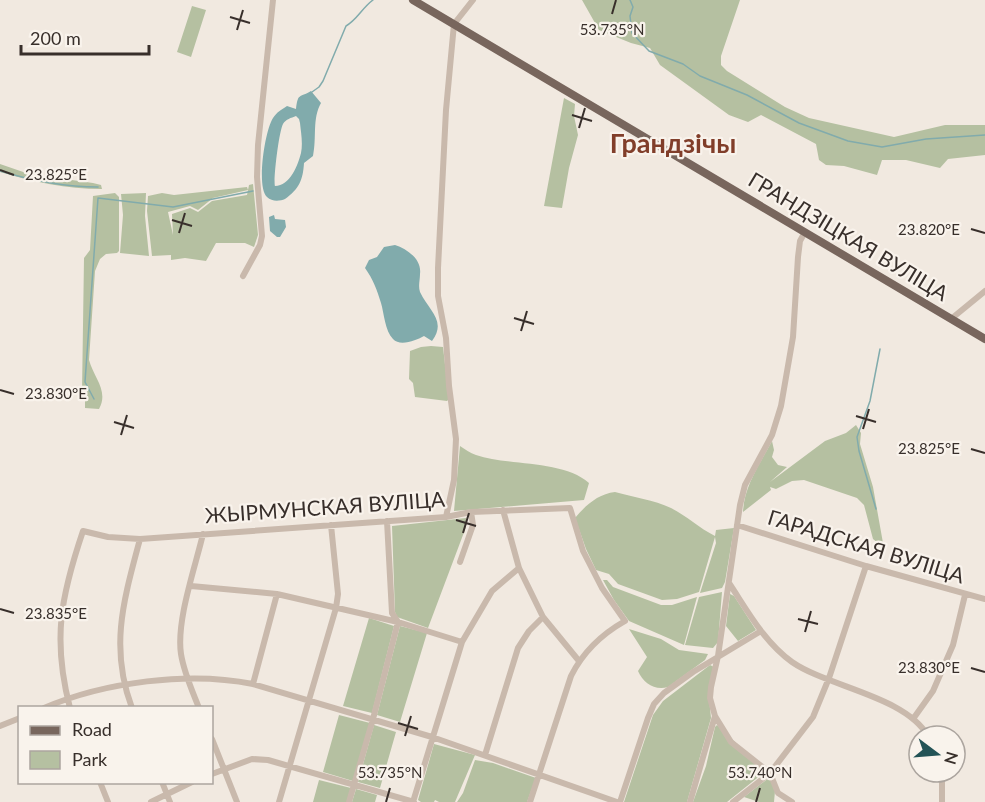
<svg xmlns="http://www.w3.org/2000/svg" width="985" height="802" font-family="Lato,sans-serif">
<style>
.green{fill:#b5c0a1;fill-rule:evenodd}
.water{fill:#81abac;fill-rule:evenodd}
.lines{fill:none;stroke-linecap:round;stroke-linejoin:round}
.stream{stroke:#81abac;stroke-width:1.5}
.minor{stroke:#c9b9ac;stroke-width:6}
.major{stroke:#78665d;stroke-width:8}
.ticks{fill:none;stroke:#382f2b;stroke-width:2}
.labels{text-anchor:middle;stroke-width:4.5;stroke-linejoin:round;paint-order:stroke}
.street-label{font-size:21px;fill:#382f2b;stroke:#f9f3ec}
.district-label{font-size:27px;font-weight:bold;fill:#813e2a;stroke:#f9f3ec}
.ticks-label{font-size:15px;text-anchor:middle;fill:#382f2b;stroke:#f9f3ec;stroke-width:4.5;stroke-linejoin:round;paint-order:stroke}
</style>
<rect width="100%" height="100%" fill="#f1e9e0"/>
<path class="green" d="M582 0H740L721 56V65L727 71 785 107 809 118 894 137 945 125H985V155L948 159 940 168 906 160H882L877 175 844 166 826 165 819 160 816 144 761 115 748 122 729 115 660 65 650 48 631 43 599 30Z
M192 6 206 10 191 57 177 52Z
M564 98 575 104 574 116 578 135 569 168 562 208 544 206Z
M0 164 29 174 93 183 101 185 102 189C66 189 34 182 0 172Z
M253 184 258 235 254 247 245 243H216L206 261 185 258 171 260V255L152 256 147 211 148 196 162 193 174 195 247 187 248 190 249 185ZM248 190 247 195 212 201 198 212 190 208 172 214 173 235 168 212 190 206 198 210 213 198Z
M115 193 119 197V251L117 253 106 254 100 259 95 271 89 360C94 378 109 391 99 409L85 408V400L82 392 84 258 90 250 93 196Z
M146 193 145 216 149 256 120 253 123 215 121 194Z
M431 346 443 347 449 399 447 401 415 397 413 383 409 379 410 351 421 347Z
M856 425 861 433 860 444 873 487 883 543H878L873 539 864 505 857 498 804 480 792 481 776 489 770 487 771 490 743 512C744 486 760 464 772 441L774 450 772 457 778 465 787 467 770 482 825 441 846 433Z
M460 446C465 449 470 453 476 455 508 466 563 460 589 483L584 500 454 511Z
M615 492C633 497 654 500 671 508 687 516 699 528 715 536L716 530 734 528 725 582 722 588 700 593 716 543 715 537 699 592 677 599 662 600 618 584 609 574 596 570 586 549 575 518C586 505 598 494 615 492Z
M466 518V527L428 628 397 617 395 612 392 526Z
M603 580H607L613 587 661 605H672L697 597 684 645 629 621 614 600Z
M722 592 718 642 713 648 685 645 699 597Z
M730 594 734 596 756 630 738 641 726 626Z
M369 618 394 626 372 713 343 706Z
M400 626 427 633 400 722 377 715Z
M629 629 661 639 679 650 708 654 705 660 668 687C655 691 643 683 638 671L647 657Z
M710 665 714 667 709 698 711 718 687 802H624L653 715 663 701Z
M339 715 370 723 353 781 323 772Z
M374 725 396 732 380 788 358 782Z
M717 725 766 771 727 802H693L706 766 715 727Z
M434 744 475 755 455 802H439L435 800 434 802H421L418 800Z
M475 760 493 763 536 778 527 802H457L463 793Z
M770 777 775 791 774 802H759L744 797Z
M319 780 351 788 347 802H313Z
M356 789 377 795 375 802H352Z"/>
<path class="water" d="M311 91 321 103C312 119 317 137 313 156L304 163C303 180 299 189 285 199 280 201 272 202 267 197 256 187 265 130 273 118 277 112 281 110 287 106L296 109C298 93 299 98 311 91ZM296 116 299 119 300 123C301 133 303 143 301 153 298 165 290 186 275 186 273 181 279 131 283 124 286 119 291 118 296 116Z
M274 215 275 219 285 220 286 227 280 237H277L270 231 269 217Z
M395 245C407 249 422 259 420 274 420 280 418 286 420 292 429 311 447 321 432 341L424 336C417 340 400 347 393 339 385 331 384 313 381 303 377 290 373 279 365 268L369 260 377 257 384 247Z"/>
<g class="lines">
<path class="stream" d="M630 0 633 7 630 16 632 33 649 51 683 64 700 76 747 95 799 123 848 141 882 147 926 139 985 135
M312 92 319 87 323 81 346 26C357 20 362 8 373 0
M0 171C33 181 63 187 98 187
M94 399 85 382 98 198 173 207 253 191
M876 509 859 451 857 437 870 401 880 349"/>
<path class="minor" d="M243 276 260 245 262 236 257 177 258 145 273 0
M951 319 985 291
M503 510 519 568 543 617 579 661
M446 517 454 480 456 439 449 386 446 338 438 296V268L446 110 454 24 473 0
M737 525 866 566 985 599
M460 562 473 525 471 512
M729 583C747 610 764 642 792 662 828 687 905 696 928 736
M191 586 277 594 398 622 462 642
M253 684 277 594
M44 708C104 682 189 671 253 684L432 737 617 802
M70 708C52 639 61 596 83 531L108 537 140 539 446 517 471 512 570 508 583 551 602 588 625 621C602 634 583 652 571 676L530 802
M132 708C109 647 124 599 140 539
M199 708C192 690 184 673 181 654 176 621 195 568 203 534
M715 716 731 742 770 773 778 793 792 802
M913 719 933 691 953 645 965 595
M0 726 20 718
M212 739 237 802
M485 755 518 648 529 631 543 617
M212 774 252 759 268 760 414 802
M100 782 108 802
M162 782 170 802
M151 802 192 782
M279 802 336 608 338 594 331 525
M349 802 373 719 398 622 392 613 387 521
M413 802 462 642 492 591 519 568
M620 802 648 718 654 704 664 693 693 672 761 631
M690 802 715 716 710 698 711 687 718 656 740 505 745 485 772 435 781 406 793 337 798 257 800 241 805 232
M733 802 770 773 813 717 829 678 866 566
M942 802V772"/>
<path class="major" d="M413 0 985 339"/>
</g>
<path class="ticks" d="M612 14 616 0M230 17 250 23M237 30 243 10M572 115 592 121M579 128 585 108M0 170 14 175M172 220 192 226M971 229 985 233M179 233 185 213M514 318 534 324M521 331 527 311M0 390 14 394M856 416 876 422M114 422 134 428M863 429 869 409M121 435 127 415M971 449 985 453M456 520 476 526M463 533 469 513M0 609 14 613M798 619 818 624M805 632 811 611M971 668 985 672M398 723 418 729M405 736 411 716M386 802 390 788M756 802 760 788"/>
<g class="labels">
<g class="street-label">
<text transform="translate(848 237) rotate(31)" y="7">ГРАНДЗІЦКАЯ ВУЛІЦА</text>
<text transform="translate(325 508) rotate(-4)" y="7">ЖЫРМУНСКАЯ ВУЛІЦА</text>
<text transform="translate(866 547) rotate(17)" y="7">ГАРАДСКАЯ ВУЛІЦА</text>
</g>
<g class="district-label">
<text x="673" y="153">Грандзічы</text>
</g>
</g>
<g class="ticks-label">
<text x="612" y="35">53.735°N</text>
<text x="56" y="180">23.825°E</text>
<text x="929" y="235">23.820°E</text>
<text x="56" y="399">23.830°E</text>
<text x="929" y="454">23.825°E</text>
<text x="56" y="619">23.835°E</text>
<text x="929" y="673">23.830°E</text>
<text x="390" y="778">53.735°N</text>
<text x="760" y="778">53.740°N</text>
</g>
<rect x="18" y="706" width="195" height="78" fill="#f9f3ec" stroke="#aca59f" stroke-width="1.5"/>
<rect x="30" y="726" width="30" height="9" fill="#78665d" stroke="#aca59f" stroke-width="1.5"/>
<text x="72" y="736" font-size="18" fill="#382f2b">Road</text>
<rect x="30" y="751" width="30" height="18" fill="#b5c0a1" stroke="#aca59f" stroke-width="1.5"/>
<text x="72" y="766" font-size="18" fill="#382f2b">Park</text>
<g transform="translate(937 754) rotate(106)"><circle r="28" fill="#f9f3ec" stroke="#aca59f" stroke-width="1.5"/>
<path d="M0-4.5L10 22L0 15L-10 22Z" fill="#235356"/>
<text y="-9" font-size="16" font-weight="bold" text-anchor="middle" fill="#382f2b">N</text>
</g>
<path d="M21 45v9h128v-9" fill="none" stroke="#382f2b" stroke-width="3"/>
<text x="30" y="45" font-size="18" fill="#382f2b" stroke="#f9f3ec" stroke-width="4.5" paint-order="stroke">200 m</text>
</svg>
